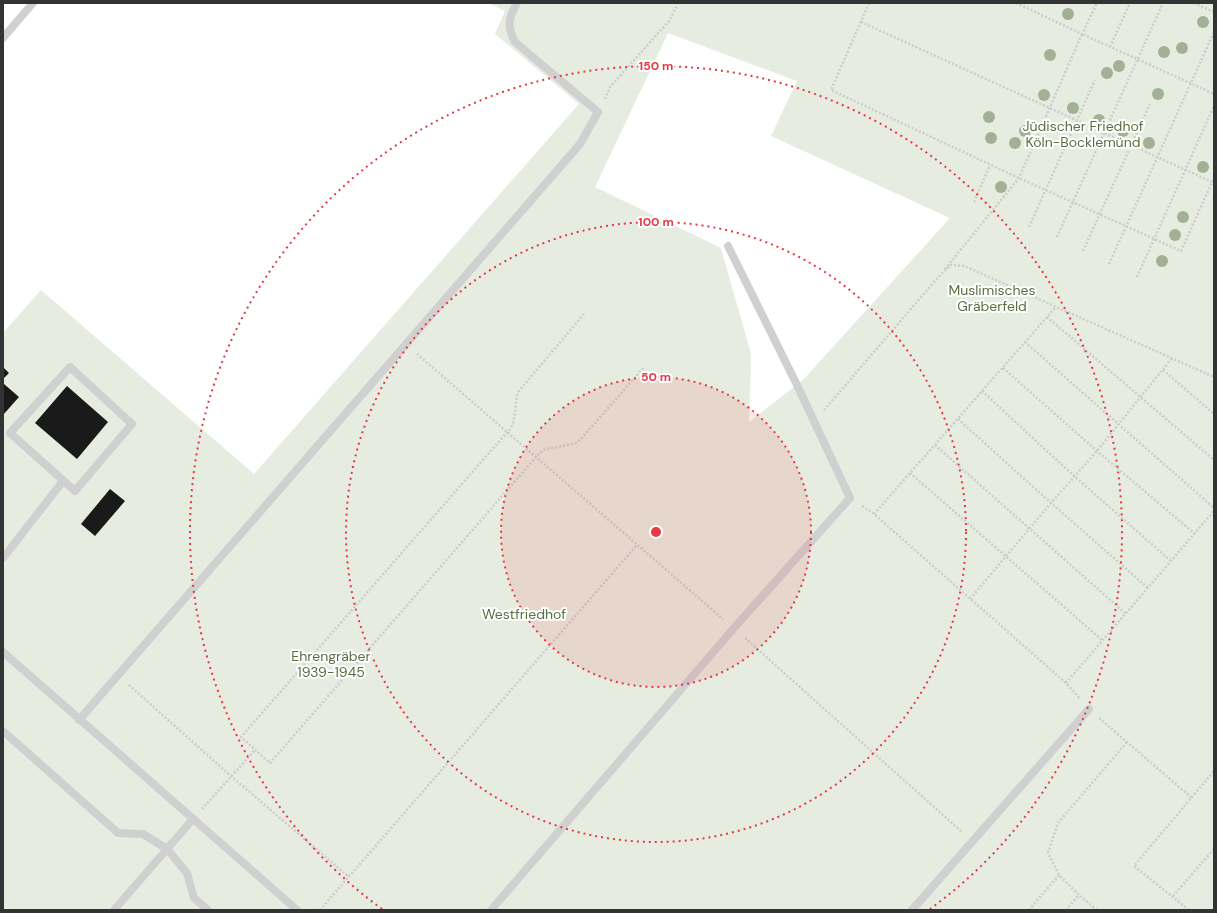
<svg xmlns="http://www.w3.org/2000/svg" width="1217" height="913" font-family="'DM Sans',sans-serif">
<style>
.green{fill:#e6ecdf;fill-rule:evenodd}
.building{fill:#1a1a1a}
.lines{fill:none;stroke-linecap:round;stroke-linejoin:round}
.path{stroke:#cdcdcd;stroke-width:2.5;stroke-dasharray:2 2;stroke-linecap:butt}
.lane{stroke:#d0d0d0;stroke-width:8}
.tree{fill:#a2b095}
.ring{fill:none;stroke:#e63946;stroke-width:2;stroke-dasharray:2 4}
.labels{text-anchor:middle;stroke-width:4;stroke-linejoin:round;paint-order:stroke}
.park-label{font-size:14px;fill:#56703f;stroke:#fff}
.centre{fill:#e63946;stroke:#fff;stroke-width:2}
.ring-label{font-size:12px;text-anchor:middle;font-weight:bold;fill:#e63946;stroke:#fff;stroke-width:4;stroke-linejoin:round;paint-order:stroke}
</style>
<rect width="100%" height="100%" fill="#fff"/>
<path class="green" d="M488 3H1214V910H3V333L41 290 254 474 579 104 495 34 505 11ZM668 33 797 81 771 136 950 218 803 380 749 422 751 354 721 248 595 187Z"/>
<path class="building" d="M3 367 9 373 3 379Z
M4 384 19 397 3 415V385Z
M67 386 108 422 77 459 35 423Z
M110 489 125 501 95 536 81 524Z"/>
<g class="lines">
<path class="path" d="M869 3 831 90 1019 178 1181 251 1214 178
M1016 3 1082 34 1097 3
M1194 3 1214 12
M861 22 1212 182
M1110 47 1130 3
M605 99 610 87 670 20 678 3
M974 202 990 165
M1029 227 1095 80
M1057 237 1163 3
M1083 251 1150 104
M1109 264 1214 32
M945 269 1019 178 1082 34 1214 94
M1137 277 1214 106
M584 314 518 392C514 405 517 417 510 429L241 737 270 763 536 457 543 450 576 443 581 439 644 367
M1047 317 1214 460
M1025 342 1214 508
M417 354 723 619
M1003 368 1097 451 1195 534
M1163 370 1214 414
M982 391 1074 476 1171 561
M824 410 941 274 951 265 964 266 1214 377
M958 419 1051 503 1148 588
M935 445 1125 613
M910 473 1102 640
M862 506 874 514 1066 683 1080 699
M874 514 1055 308
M970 599 1051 503 1097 451 1172 358
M745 638 962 832
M1066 683 1214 511
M129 685 232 777 349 877
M1099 718 1192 798
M202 809 255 750
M1173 896 1214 849
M320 910 637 545
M1029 910 1059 875
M1066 910 1079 895
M1097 910 1079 895 1059 875 1048 853 1058 823 1127 742
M1189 910 1134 866 1214 771"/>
<path class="lane" d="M3 38 33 3
M70 367 132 424 75 491 10 433Z
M3 558 63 481
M3 652 297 910
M79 720 580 144 598 112 515 42C507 26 508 19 517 3
M3 731 118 833 143 834 167 849 187 873 194 898 208 910
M114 910 193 819
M491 910 734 628 850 498 797 385 728 246
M912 910 1089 709"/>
</g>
<g class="tree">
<circle cx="1068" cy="14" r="6"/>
<circle cx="1203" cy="22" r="6"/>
<circle cx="1182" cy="48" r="6"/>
<circle cx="1164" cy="52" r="6"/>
<circle cx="1050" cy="55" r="6"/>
<circle cx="1119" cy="66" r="6"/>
<circle cx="1107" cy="73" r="6"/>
<circle cx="1158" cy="94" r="6"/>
<circle cx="1044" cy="95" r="6"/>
<circle cx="1073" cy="108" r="6"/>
<circle cx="989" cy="117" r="6"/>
<circle cx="1099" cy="120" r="6"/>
<circle cx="1025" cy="131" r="6"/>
<circle cx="1123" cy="131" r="6"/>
<circle cx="991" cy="138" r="6"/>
<circle cx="1015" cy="143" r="6"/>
<circle cx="1149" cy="143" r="6"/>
<circle cx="1203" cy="167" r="6"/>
<circle cx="1001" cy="187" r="6"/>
<circle cx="1183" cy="217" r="6"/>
<circle cx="1175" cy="235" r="6"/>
<circle cx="1162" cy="261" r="6"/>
</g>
<circle cx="656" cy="532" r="155" fill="#e63946" fill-opacity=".12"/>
<g class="ring">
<circle cx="656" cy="532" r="155"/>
<circle cx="656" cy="532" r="310"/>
<path d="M382 909A466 466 0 1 1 930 909"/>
</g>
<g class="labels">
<g class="park-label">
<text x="1083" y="131">Jüdischer Friedhof<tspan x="1083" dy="16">Köln-Bocklemünd</tspan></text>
<text x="992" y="295">Muslimisches<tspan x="992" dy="16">Gräberfeld</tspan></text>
<text x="524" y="619">Westfriedhof</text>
<text x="331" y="661">Ehrengräber<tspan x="331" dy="16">1939-1945</tspan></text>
</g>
</g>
<circle cx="656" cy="532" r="6" class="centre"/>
<g class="ring-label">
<text x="656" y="70">150 m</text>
<text x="656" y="226">100 m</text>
<text x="656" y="381">50 m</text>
</g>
<rect width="1217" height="913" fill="none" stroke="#333333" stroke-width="8"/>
</svg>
